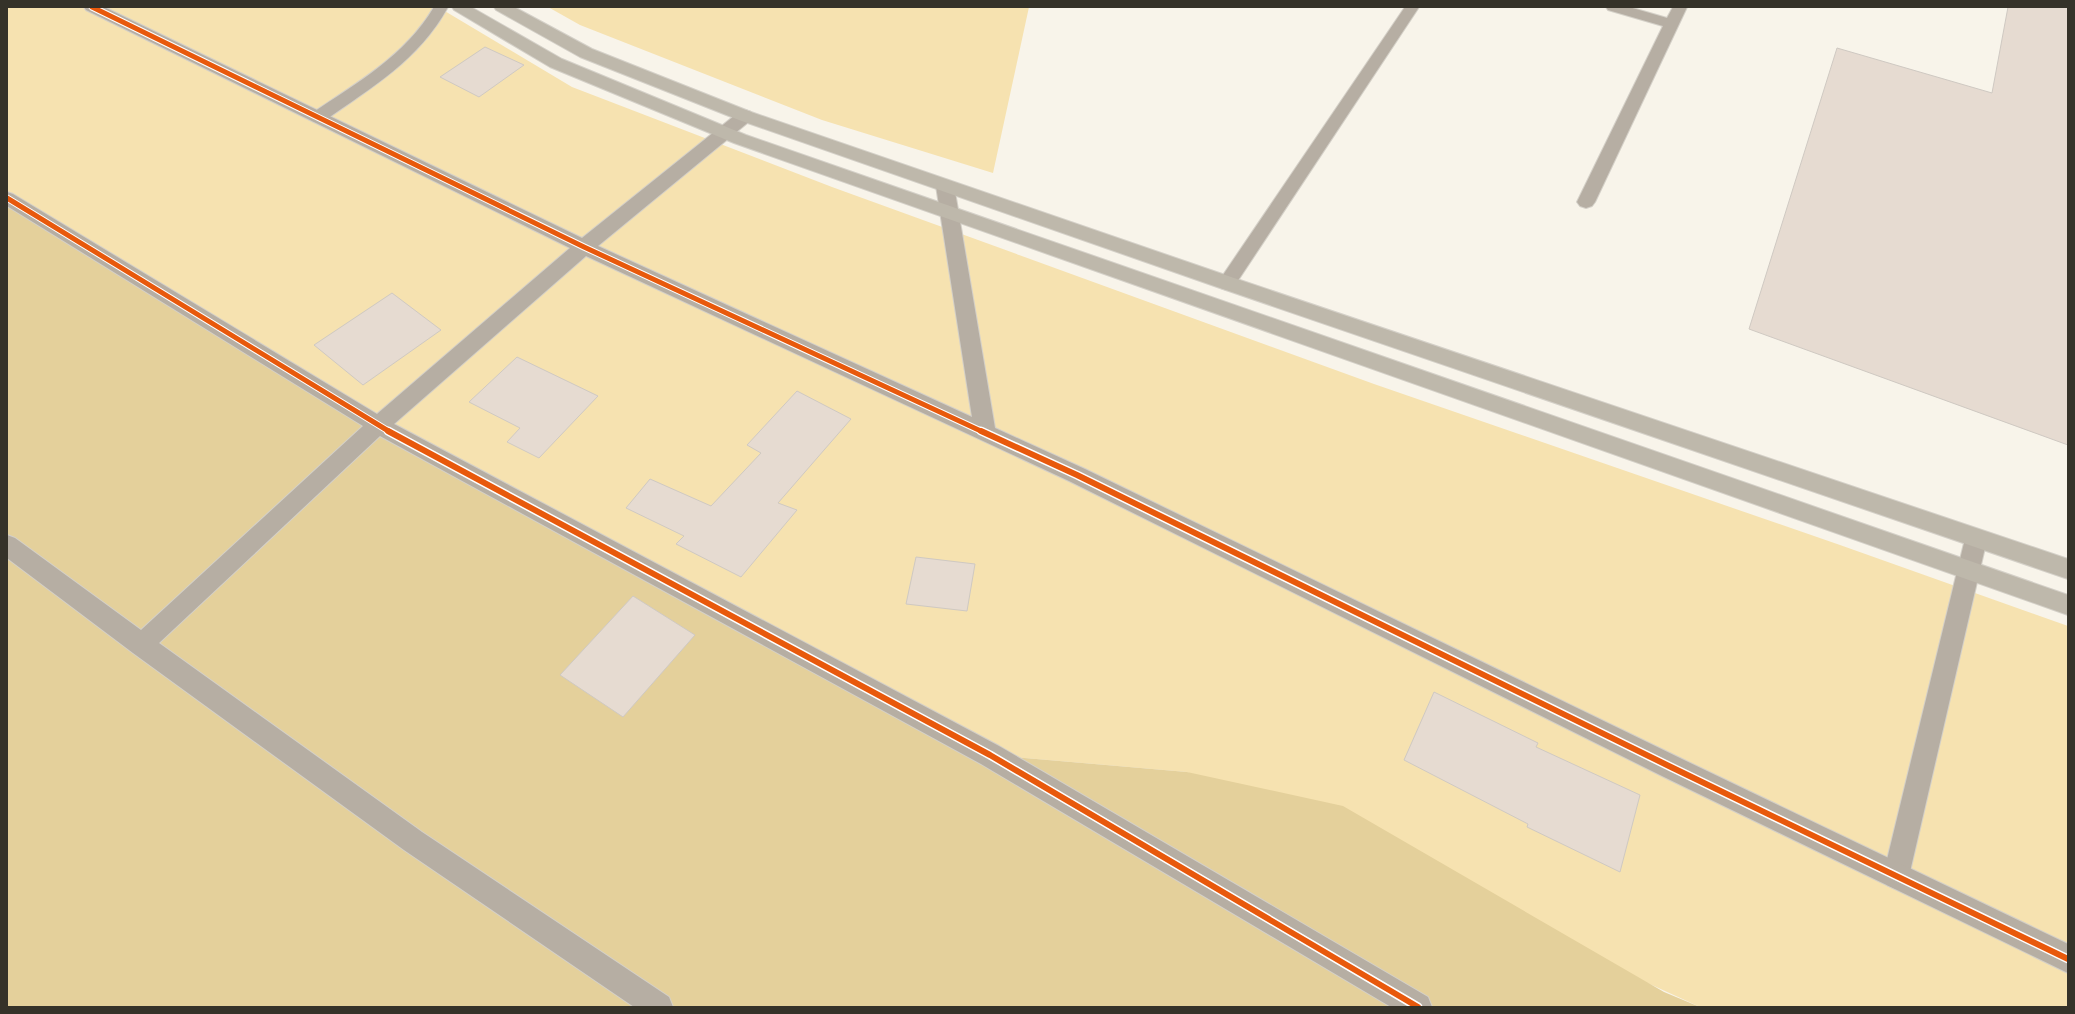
<svg xmlns="http://www.w3.org/2000/svg" width="2075" height="1014" font-family="'Work Sans',sans-serif">
<style>
.green{fill:#f6e2b0}
.forest{fill:#e4d09b}
.building{fill:#e6dbd1;stroke:#cfc9c2}
.lines{fill:none;stroke-linecap:round;stroke-linejoin:round}
.lane-casing{stroke:#d4d0c8;stroke-width:2}
.street-casing{stroke:#d4d0c8;stroke-width:2}
.secondary-casing{stroke:#d4d0c8;stroke-width:2}
.lane{fill:#b6aea3;fill-rule:evenodd}
.street{fill:#b6aea3;fill-rule:evenodd}
.secondary{fill:#beb8ab;fill-rule:evenodd}
.cycleway-far1-casing{stroke:#fff;stroke-width:7}
.cycleway-casing{stroke:#fff;stroke-width:9}
.cycleway-far1{stroke:#e8590c;stroke-width:5}
.cycleway{stroke:#e8590c;stroke-width:6}
</style>
<rect width="100%" height="100%" fill="#f8f4ea"/>
<path class="green" d="M7 7H438L572 87 832 187 1374 384 1840 545 2068 626V1007H1700L1187 772 990 755 378 425 7 198Z
M548 7H1029L993 173 822 120 580 25Z"/>
<path class="forest" d="M7 198 378 425 990 755 1187 772 1343 806 1664 992 1700 1007H7Z"/>
<path class="building" d="M2008 7H2068V445L1749 329 1837 48 1992 93Z
M485 47 524 65 479 97 440 77Z
M392 293 441 330 363 385 314 345Z
M517 357 598 396 539 458 507 442 520 428 469 402Z
M797 391 851 419 778 503 797 510 741 577 676 544 684 536 626 508 650 479 711 506 761 453 747 445Z
M916 557 975 564 967 611 906 604Z
M633 596 695 635 623 717 560 675Z
M1434 692 1538 743 1536 747 1640 795 1620 872 1527 827 1528 824 1404 760Z"/>
<g class="lines">
<defs>
<path id="lane" d="M434 7H448C419 60 372 87 324 121L318 122 312 121 310 117 312 113C357 83 406 55 434 7Z
M1405 7H1419L1233 288 1227 290 1221 288 1218 283 1221 278Z
M1606 7H1629L1667 18 1673 7H1687L1595 202 1592 206 1586 208 1580 206 1577 202 1663 26 1608 10Z
M1976 530 1984 533 1987 539 1909 876 1905 885 1896 889 1887 885 1883 876 1965 539 1968 533Z"/>
<path id="street" d="M84 7H104L582 238 739 112 745 110 751 112 754 116 751 120 598 246 972 417 936 186 939 182 945 180 951 182 954 186 995 428 1085 469 1682 759 2068 944V973L1664 777 1069 481 586 256 394 424 999 746 1428 997 1432 1007H1391L981 764 380 436 159 643 422 832 669 997 673 1007H634L404 850 133 653 7 558V535L15 538 141 630 363 426 7 206V192L13 194 377 414 570 248 86 10Z"/>
<path id="secondary" d="M452 7H471L562 59 746 135 2068 595V615L734 143 550 67 454 10Z
M494 7H514L592 49 751 112 1234 278 2068 559V579L1220 288 739 120 580 57 496 10Z"/>
</defs>
<use href="#lane" class="lane-casing"/>
<use href="#street" class="street-casing"/>
<use href="#secondary" class="secondary-casing"/>
<use href="#lane" class="lane"/>
<use href="#street" class="street"/>
<use href="#secondary" class="secondary"/>
<defs>
<path id="cycleway-far1" d="M92 7 584 247 983 432
M7 198 390 432"/>
<path id="cycleway" d="M388 431 990 755 1418 1007
M981 431 1077 475 1673 768 2068 959"/>
</defs>
<use href="#cycleway-far1" class="cycleway-far1-casing"/>
<use href="#cycleway" class="cycleway-casing"/>
<use href="#cycleway-far1" class="cycleway-far1"/>
<use href="#cycleway" class="cycleway"/>
</g>
<rect width="2075" height="1014" fill="none" stroke="#353229" stroke-width="16"/>
</svg>
